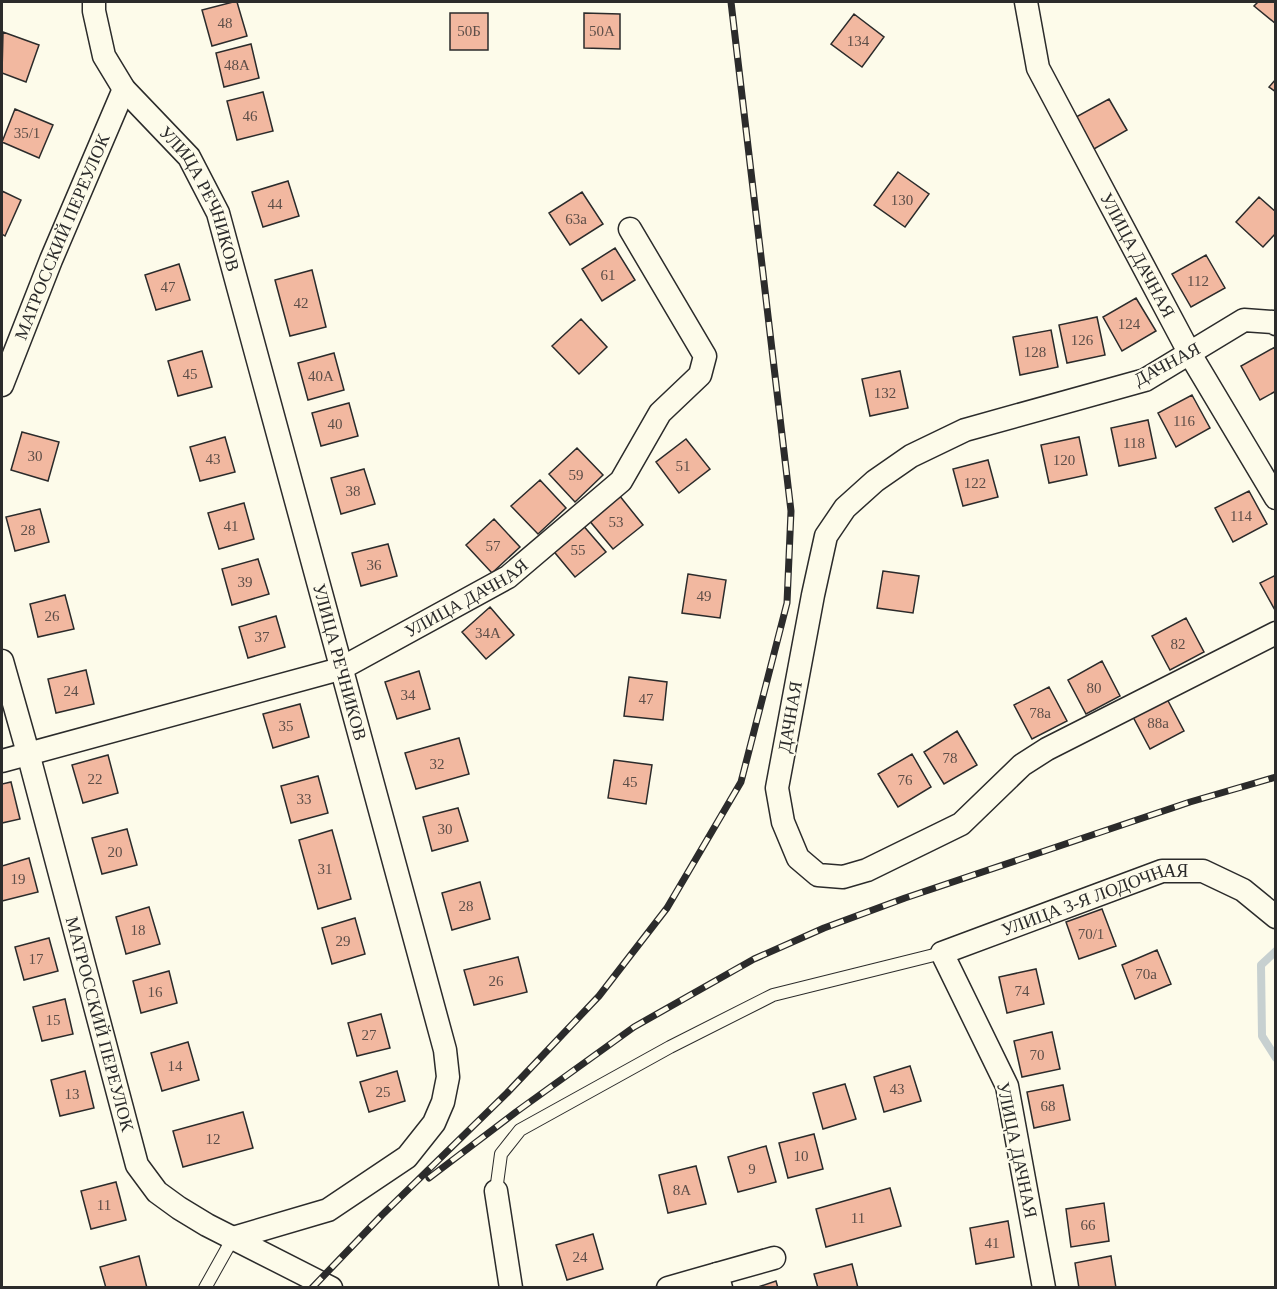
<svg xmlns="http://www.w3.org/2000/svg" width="1277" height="1289" font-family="Georgia,serif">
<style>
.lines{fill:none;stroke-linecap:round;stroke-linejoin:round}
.stream{stroke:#c7d0d0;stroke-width:8}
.building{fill:#f2b8a0;stroke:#2b2b2b;stroke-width:1.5}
.service-casing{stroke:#2b2b2b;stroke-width:14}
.minor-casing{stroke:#2b2b2b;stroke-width:25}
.service{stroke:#fdfbea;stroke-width:12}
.minor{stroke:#fdfbea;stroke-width:22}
.rail-casing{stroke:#2b2b2b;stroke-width:7}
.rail{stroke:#fdfbea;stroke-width:4.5;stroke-dasharray:14;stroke-linecap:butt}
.labels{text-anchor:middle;stroke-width:4.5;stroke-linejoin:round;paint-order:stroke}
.number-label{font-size:15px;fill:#5d4e48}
.street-label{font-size:18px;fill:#2b2b2b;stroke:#fdfbea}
</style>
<rect width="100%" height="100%" fill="#fdfbea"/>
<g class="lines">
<path class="stream" d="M1276 951 1261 965 1262 1036 1276 1058"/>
</g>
<path class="building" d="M233 2H237L247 36 212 46 202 10Z
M1258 2H1276V24L1254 6Z
M450 13H488V50H450Z
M584 13 620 14V49L584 48Z
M854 14 884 37 862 67 831 44Z
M3 32 39 45 26 82 2 73Z
M251 44 259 78 224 87 216 53Z
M1276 79V92L1269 87Z
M263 92 273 131 237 140 227 101Z
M1109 99 1127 130 1094 149 1076 117Z
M15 109 53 125 39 158 2 142Z
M898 172 929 194 905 227 874 205Z
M288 181 299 216 263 227 252 192Z
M2 191 21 200 5 236 2 234Z
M582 192 603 224 570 245 549 213Z
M1259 197 1276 212V233L1263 247 1236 222Z
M615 248 635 280 602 301 582 269Z
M1206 255 1225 288 1191 307 1172 274Z
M179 264 190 300 156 310 145 275Z
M312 270 326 327 290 336 275 280Z
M1136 298 1156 331 1122 351 1103 317Z
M1097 317 1105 355 1067 363 1059 325Z
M581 319 607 347 579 374 552 346Z
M1051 330 1058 367 1020 375 1013 337Z
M1275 347 1276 391 1260 400 1241 366Z
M202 351 212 387 178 396 168 361Z
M334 353 344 390 308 400 298 363Z
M900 371 908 408 870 416 862 379Z
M1192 395 1210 428 1176 447 1158 413Z
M349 403 358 436 321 446 312 413Z
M1148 420 1156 458 1119 466 1111 428Z
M22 432 59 442 48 481 11 470Z
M225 437 235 472 200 481 190 447Z
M1079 437 1087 475 1049 483 1041 445Z
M686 439 710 469 679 493 656 462Z
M577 448 603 475 575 502 549 474Z
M988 460 998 497 963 506 953 469Z
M364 469 375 504 341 514 331 478Z
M540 480 566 508 538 534 511 506Z
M1249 491 1267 524 1233 542 1215 508Z
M619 495 643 525 613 549 588 519Z
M244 503 254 539 219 549 208 513Z
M40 509 49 542 15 551 6 517Z
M494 519 520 547 492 573 466 545Z
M581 523 606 552 575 577 551 548Z
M388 544 397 576 361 586 352 553Z
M258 559 269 594 232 605 222 569Z
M883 571 919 576 913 613 877 608Z
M688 574 726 580 720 618 682 613Z
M1276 575V612L1260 583Z
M65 595 74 629 38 637 30 604Z
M490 607 514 635 486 659 462 632Z
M276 616 285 647 248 658 239 627Z
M1186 618 1204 652 1170 670 1152 636Z
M1102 661 1120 696 1086 714 1068 680Z
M86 670 94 704 56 713 48 679Z
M419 671 430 709 397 719 385 682Z
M629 677 667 682 663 720 624 716Z
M1049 687 1067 721 1032 739 1014 705Z
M1166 697 1184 731 1150 749 1132 715Z
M300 704 309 737 273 748 263 714Z
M957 731 977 765 944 784 924 752Z
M459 738 469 774 416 789 405 753Z
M912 754 931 787 898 807 878 774Z
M108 755 118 793 83 803 72 765Z
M614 760 652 765 646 804 608 798Z
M318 776 328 813 291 823 281 786Z
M11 782 20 819 2 823V784Z
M458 808 468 841 432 851 423 817Z
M127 829 137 865 102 874 92 838Z
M332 830 351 899 318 909 299 840Z
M29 858 38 892 2 901V866Z
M480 882 490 919 452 930 442 893Z
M149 907 160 944 126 954 116 917Z
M1102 909 1116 946 1079 959 1066 922Z
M355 918 365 954 332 964 322 928Z
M49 938 58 971 24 980 15 947Z
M1157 950 1171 984 1135 999 1122 965Z
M518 957 527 992 474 1005 464 970Z
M1036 969 1044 1004 1007 1013 999 977Z
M169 971 177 1003 141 1013 133 981Z
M65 999 73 1034 42 1041 33 1007Z
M381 1014 390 1048 357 1056 348 1023Z
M1052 1032 1060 1069 1022 1077 1014 1041Z
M188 1042 199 1080 162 1091 151 1053Z
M910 1066 921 1101 884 1112 874 1077Z
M85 1071 94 1108 60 1116 51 1080Z
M397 1071 405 1101 369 1112 360 1082Z
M845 1084 856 1119 823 1129 813 1093Z
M1063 1085 1070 1120 1034 1128 1027 1092Z
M243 1112 253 1148 183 1167 173 1131Z
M814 1134 823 1169 788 1178 779 1143Z
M766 1146 776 1182 738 1192 728 1157Z
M696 1166 706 1204 668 1213 659 1175Z
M116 1182 126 1220 91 1229 81 1191Z
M890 1188 901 1226 826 1247 816 1209Z
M1104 1203 1109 1241 1071 1247 1066 1209Z
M1008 1221 1014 1257 976 1264 970 1228Z
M593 1234 603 1269 567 1280 556 1245Z
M139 1256 147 1288H106L100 1267Z
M1111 1256 1116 1288H1079L1075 1263Z
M852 1264 858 1288H818L814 1274Z
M776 1281 778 1288H755Z"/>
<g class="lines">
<defs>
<path id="service" d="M496 1191 501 1154 520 1130 670 1047 773 995 942 953
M205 1288 233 1238"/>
<g id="minor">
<path id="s1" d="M94 2V11L104 56 124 89 189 157 218 213 445 1050 448 1077 443 1102 434 1123 407 1157 328 1210 233 1238"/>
<path id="s2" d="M1026 2 1038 68 1190 354 1276 498"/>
<path d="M1276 324 1273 322 1244 320 1145 380 965 430 911 456 875 481 845 508 826 536 813 595 777 788 783 822 798 858 818 875 843 877 867 870 961 824 1022 765 1047 749 1276 633"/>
<path id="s3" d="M2 385 51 260 124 89"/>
<path id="s4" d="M2 661 28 753 137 1165 157 1192 179 1208 207 1225 331 1288"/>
<path id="s5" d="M2 761 340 669 508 577 621 481 660 413 700 375 705 356 630 229"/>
<path d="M496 1191 511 1288"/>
<path d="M717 1274 774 1258"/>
<path d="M668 1288 717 1274 721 1288"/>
<path id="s6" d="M1044 1288 1007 1086 942 953 1162 871H1203L1243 890 1276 917"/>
</g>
</defs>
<use href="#service" class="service-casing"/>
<use href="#minor" class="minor-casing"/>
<use href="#service" class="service"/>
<use href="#minor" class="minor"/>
<defs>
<path id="rail" d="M429 1178 516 1112 634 1027 754 959 824 928 905 898 1190 802 1276 777
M312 1288 382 1215 507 1093 599 996 667 908 741 782 787 603 791 511 731 2"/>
</defs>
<use href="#rail" class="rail-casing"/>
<use href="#rail" class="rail"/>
</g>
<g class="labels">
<g class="number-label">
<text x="225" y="28">48</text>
<text x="469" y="36">50Б</text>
<text x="602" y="36">50А</text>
<text x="858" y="46">134</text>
<text x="237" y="70">48А</text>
<text x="250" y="121">46</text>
<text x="27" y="138">35/1</text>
<text x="902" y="205">130</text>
<text x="275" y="209">44</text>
<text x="576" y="224">63а</text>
<text x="608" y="280">61</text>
<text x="1198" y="286">112</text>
<text x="168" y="292">47</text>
<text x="301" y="308">42</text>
<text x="1129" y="329">124</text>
<text x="1082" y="345">126</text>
<text x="1035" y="357">128</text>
<text x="190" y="379">45</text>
<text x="321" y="381">40А</text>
<text x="885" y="398">132</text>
<text x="1184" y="426">116</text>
<text x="335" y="429">40</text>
<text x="1134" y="448">118</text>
<text x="35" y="461">30</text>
<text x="213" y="464">43</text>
<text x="1064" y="465">120</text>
<text x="683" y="471">51</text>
<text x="576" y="480">59</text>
<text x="975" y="488">122</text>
<text x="353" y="496">38</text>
<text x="1241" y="521">114</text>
<text x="616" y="527">53</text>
<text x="231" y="531">41</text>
<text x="28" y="535">28</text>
<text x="493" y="551">57</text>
<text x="578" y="555">55</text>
<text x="374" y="570">36</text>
<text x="245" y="587">39</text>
<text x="704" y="601">49</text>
<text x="52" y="621">26</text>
<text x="488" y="638">34А</text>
<text x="262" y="642">37</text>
<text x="1178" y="649">82</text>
<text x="1094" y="693">80</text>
<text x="71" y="696">24</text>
<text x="408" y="700">34</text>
<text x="646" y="704">47</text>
<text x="1040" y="718">78а</text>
<text x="1158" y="728">88а</text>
<text x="286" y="731">35</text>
<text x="950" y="763">78</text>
<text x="437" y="769">32</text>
<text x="95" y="784">22</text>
<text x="905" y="785">76</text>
<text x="630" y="787">45</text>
<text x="304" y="804">33</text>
<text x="445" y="834">30</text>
<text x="115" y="857">20</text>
<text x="325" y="874">31</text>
<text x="18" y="884">19</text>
<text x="466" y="911">28</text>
<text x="138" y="935">18</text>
<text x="1091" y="939">70/1</text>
<text x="343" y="946">29</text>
<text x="36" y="964">17</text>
<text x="1146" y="979">70а</text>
<text x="496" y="986">26</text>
<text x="1022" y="996">74</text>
<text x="155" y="997">16</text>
<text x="53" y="1025">15</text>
<text x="369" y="1040">27</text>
<text x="1037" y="1060">70</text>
<text x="175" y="1071">14</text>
<text x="897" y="1094">43</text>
<text x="383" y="1097">25</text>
<text x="72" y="1099">13</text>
<text x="1048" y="1111">68</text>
<text x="213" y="1144">12</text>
<text x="801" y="1161">10</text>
<text x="752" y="1174">9</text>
<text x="682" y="1195">8А</text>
<text x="104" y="1210">11</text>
<text x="858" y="1223">11</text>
<text x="1088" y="1230">66</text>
<text x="992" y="1248">41</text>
<text x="580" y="1262">24</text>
</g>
<g class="street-label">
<text dy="6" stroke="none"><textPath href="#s1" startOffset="230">УЛИЦА РЕЧНИКОВ</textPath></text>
<text dy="6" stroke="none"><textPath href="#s3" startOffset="160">МАТРОССКИЙ ПЕРЕУЛОК</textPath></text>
<text dy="6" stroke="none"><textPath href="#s2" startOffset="279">УЛИЦА ДАЧНАЯ</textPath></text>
<text transform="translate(1167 364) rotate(-28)" y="6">ДАЧНАЯ</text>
<text dy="6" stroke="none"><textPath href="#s5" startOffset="495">УЛИЦА ДАЧНАЯ</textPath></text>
<text dy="6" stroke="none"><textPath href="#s1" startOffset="716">УЛИЦА РЕЧНИКОВ</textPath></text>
<text transform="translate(790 717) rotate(-80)" y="6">ДАЧНАЯ</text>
<text dy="6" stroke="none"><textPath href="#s6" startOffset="516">УЛИЦА 3-Я ЛОДОЧНАЯ</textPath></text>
<text dy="6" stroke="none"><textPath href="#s4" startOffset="376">МАТРОССКИЙ ПЕРЕУЛОК</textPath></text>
<text transform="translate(1017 1150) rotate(78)" y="6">УЛИЦА ДАЧНАЯ</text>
</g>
</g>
<rect width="1277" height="1289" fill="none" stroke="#2b2b2b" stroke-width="6"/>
</svg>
